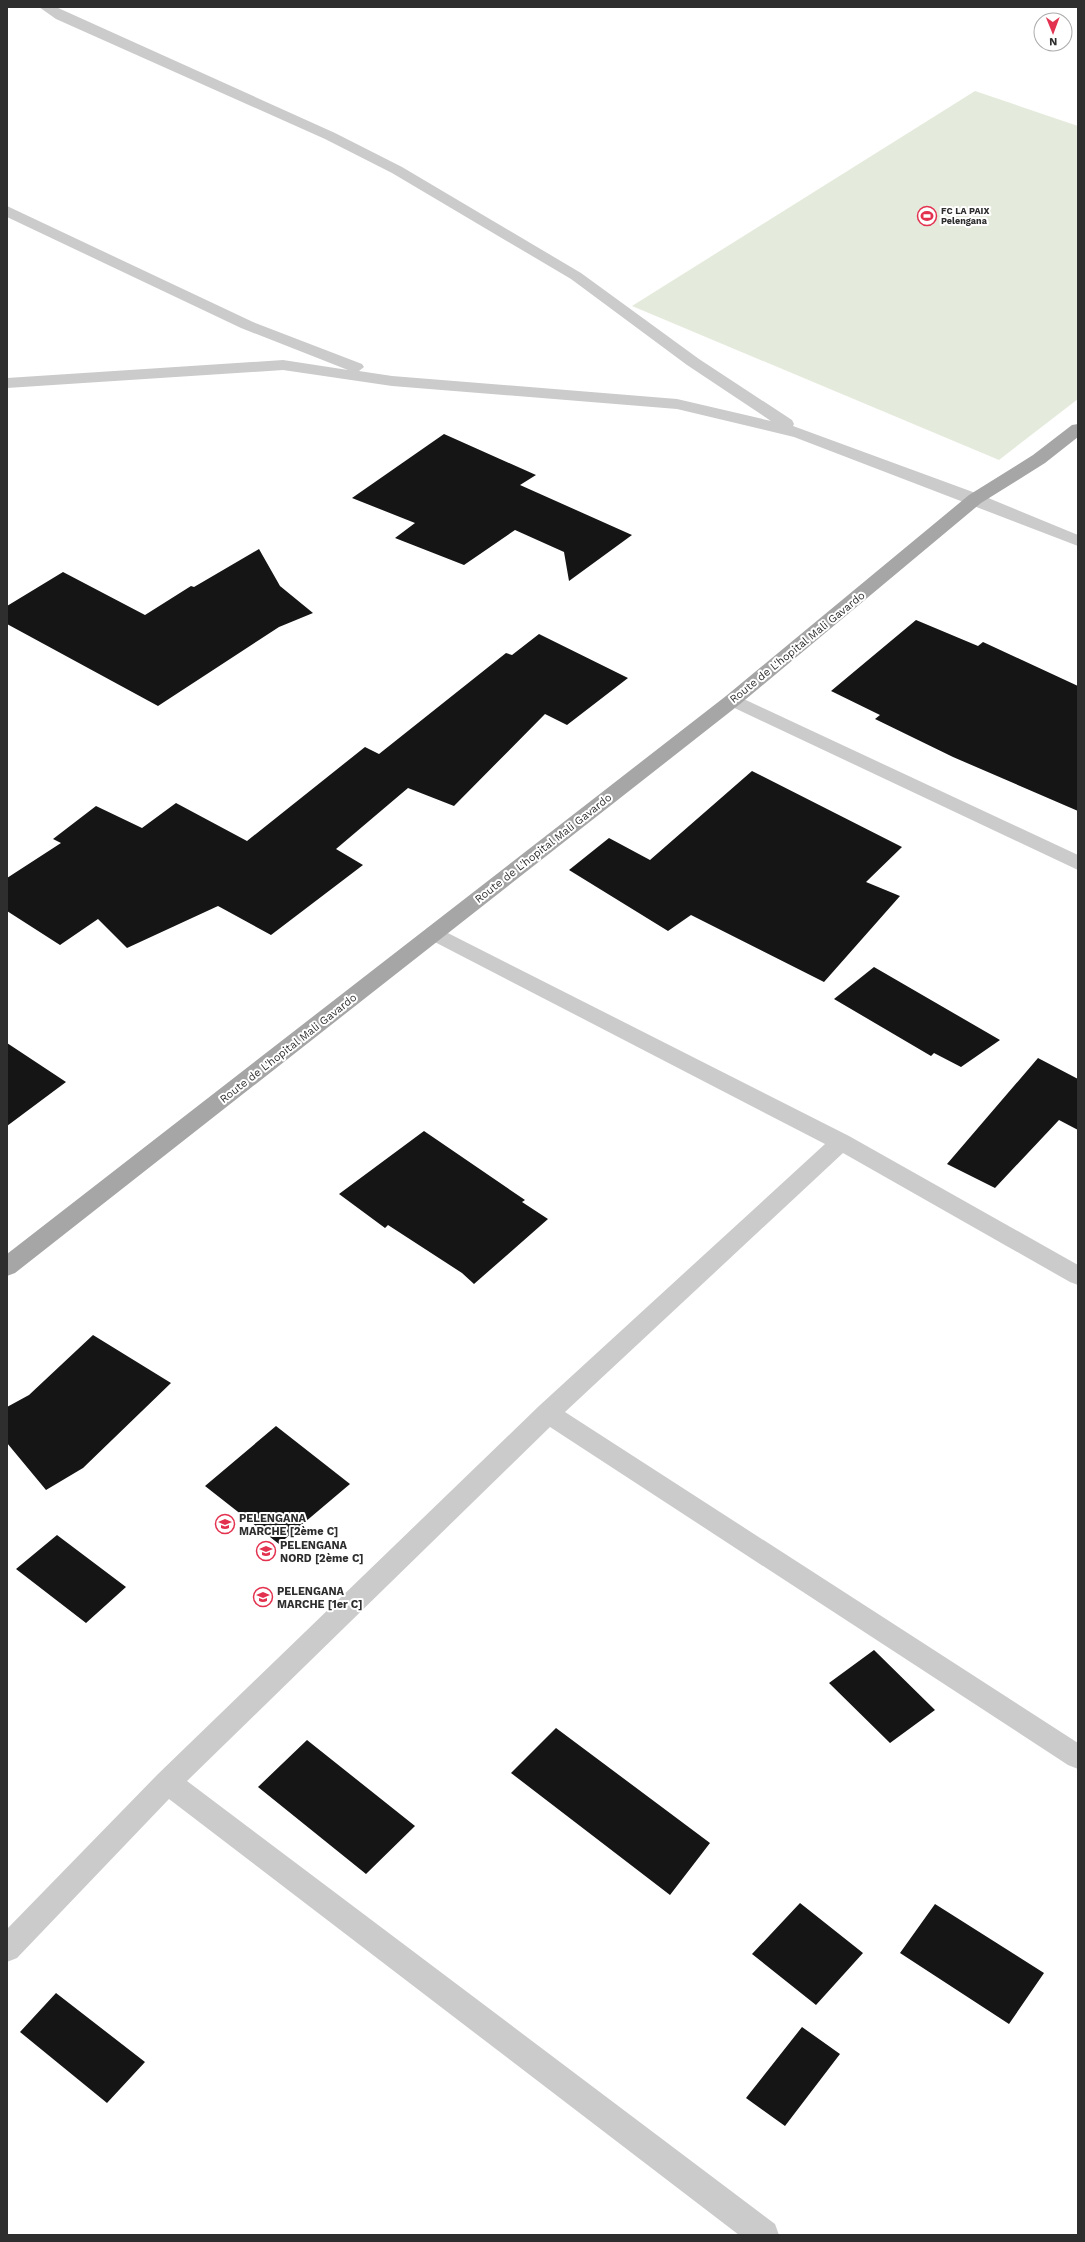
<svg xmlns="http://www.w3.org/2000/svg" width="1085" height="2242" font-family="'Work Sans',sans-serif">
<style>
.green{fill:#e5ebdc}
.building{fill:#151515}
.lines{fill:none;stroke-linecap:round;stroke-linejoin:round}
.minor{fill:#cbcbcb;fill-rule:evenodd}
.major{fill:#a6a6a6;fill-rule:evenodd}
.labels{text-anchor:middle;stroke-width:4;stroke-linejoin:round;paint-order:stroke}
.far-poi-label{font-size:9px;font-weight:bold;fill:#2e2e2e;stroke:#fff;text-anchor:start}
.street-label{font-size:11px;fill:#2e2e2e;stroke:#fff}
.poi-label{font-size:11px;font-weight:bold;fill:#2e2e2e;stroke:#fff;text-anchor:start}
</style>
<rect width="100%" height="100%" fill="#fff"/>
<path class="green" d="M975 91 1078 126V399L999 460 632 306Z"/>
<path class="building" d="M444 434 536 475 520 485 632 535 569 581 564 552 515 530 464 565 395 538 415 523 352 498Z
M259 549 280 586 313 613 279 627 158 706 7 624V606L63 572 145 615 191 586 194 587Z
M916 620 978 646 983 642 1078 686V811L953 757 875 719 880 715 831 691Z
M539 634 628 678 567 725 545 714 454 806 408 788 336 849 363 865 271 935 218 906 127 948 98 919 60 945 7 911V878L61 843 53 839 96 806 142 828 176 803 247 841 365 747 379 754 506 653 512 655Z
M752 771 902 847 866 882 900 896 824 982 691 915 668 931 569 870 609 838 650 860Z
M874 967 1000 1040 961 1067 934 1053 931 1056 834 999Z
M7 1043 66 1082 7 1126Z
M1038 1058 1078 1079V1130L1059 1120 995 1188 947 1164Z
M424 1131 525 1200 522 1202 548 1219 474 1284 462 1273 388 1225 385 1228 339 1194Z
M93 1335 171 1383 83 1468 46 1490 7 1443V1407L29 1395Z
M276 1426 350 1484 279 1544 205 1486Z
M57 1535 126 1587 86 1623 16 1569Z
M874 1650 935 1710 890 1743 829 1683Z
M556 1728 710 1843 670 1895 511 1773Z
M307 1740 415 1826 366 1874 258 1787Z
M800 1903 863 1953 816 2005 752 1954Z
M935 1904 1044 1973 1009 2024 900 1953Z
M56 1993 145 2062 107 2103 20 2032Z
M802 2027 840 2054 785 2126 746 2098Z"/>
<g class="lines">
<path class="minor" d="M39 7H56L335 133 402 167 581 273 699 359 792 420 794 424 793 426 981 495 1078 535V546L794 437 677 409 392 386 283 370 7 388V378L283 360 348 370 241 328 7 217V206L253 322 362 364 364 367 359 371 392 376 677 399 771 421 687 365 571 279 392 173 325 139 56 19Z
M733 694 1078 855V870L726 704 724 700 726 696Z
M434 926 849 1136 1078 1265V1285L1070 1282 843 1153 565 1412 1078 1743V1769L1068 1765 550 1427 187 1781 775 2224 779 2235H739L169 1799 17 1958 7 1962V1929L158 1774 539 1406 825 1144 427 938 424 933 427 928Z"/>
<path class="major" d="M1078 424V437L1045 463 981 503 740 704 15 1273 7 1276V1254L726 696 969 495 1033 455 1072 425Z"/>
</g>
<defs>
<symbol id="stadium-ring" viewBox="-11 -11 22 22"><circle r="9.5" fill="#fff" stroke="#e3324f" stroke-width="1.5"/><path d="M0-5a6.5 5 0 1 0 0 10a6.5 5 0 1 0 0-10ZM-3.5-1.8h7v3.6h-7Z" fill="#e3324f"/></symbol>
<symbol id="school-ring" viewBox="-11 -11 22 22"><circle r="9.5" fill="#fff" stroke="#e3324f" stroke-width="1.5"/><path d="M0-5L7-2L0 1L-7-2ZM-4 1L0 2.5L4 1V4Q0 6-4 4Z" fill="#e3324f"/></symbol>
</defs>
<g fill-rule="evenodd">
<use href="#stadium-ring" x="916" y="205" width="22" height="22"/>
<use href="#school-ring" x="214" y="1513" width="22" height="22"/>
<use href="#school-ring" x="255" y="1540" width="22" height="22"/>
<use href="#school-ring" x="252" y="1586" width="22" height="22"/>
</g>
<g class="labels">
<g class="far-poi-label">
<text x="941" y="214">FC LA PAIX<tspan x="941" dy="10">Pelengana</tspan></text>
</g>
<g class="street-label">
<text transform="translate(797 647) rotate(-39)" y="4">Route de L'hopital Mali Gavardo</text>
<text transform="translate(543 848) rotate(-38)" y="4">Route de L'hopital Mali Gavardo</text>
<text transform="translate(288 1048) rotate(-38)" y="4">Route de L'hopital Mali Gavardo</text>
</g>
<g class="poi-label">
<text x="239" y="1522">PELENGANA<tspan x="239" dy="13">MARCHE [2ème C]</tspan></text>
<text x="280" y="1549">PELENGANA<tspan x="280" dy="13">NORD [2ème C]</tspan></text>
<text x="277" y="1595">PELENGANA<tspan x="277" dy="13">MARCHE [1er C]</tspan></text>
</g>
</g>
<rect width="1085" height="2242" fill="none" stroke="#2e2e2e" stroke-width="16"/>
<g transform="translate(1053 32) rotate(179)"><circle r="19" fill="#ffffff" stroke="#ababab"/>
<path d="M0-3L7 15L0 10L-7 15Z" fill="#e3324f"/>
<text y="-6" font-size="11" font-weight="bold" text-anchor="middle" fill="#2e2e2e">N</text>
</g>
</svg>
